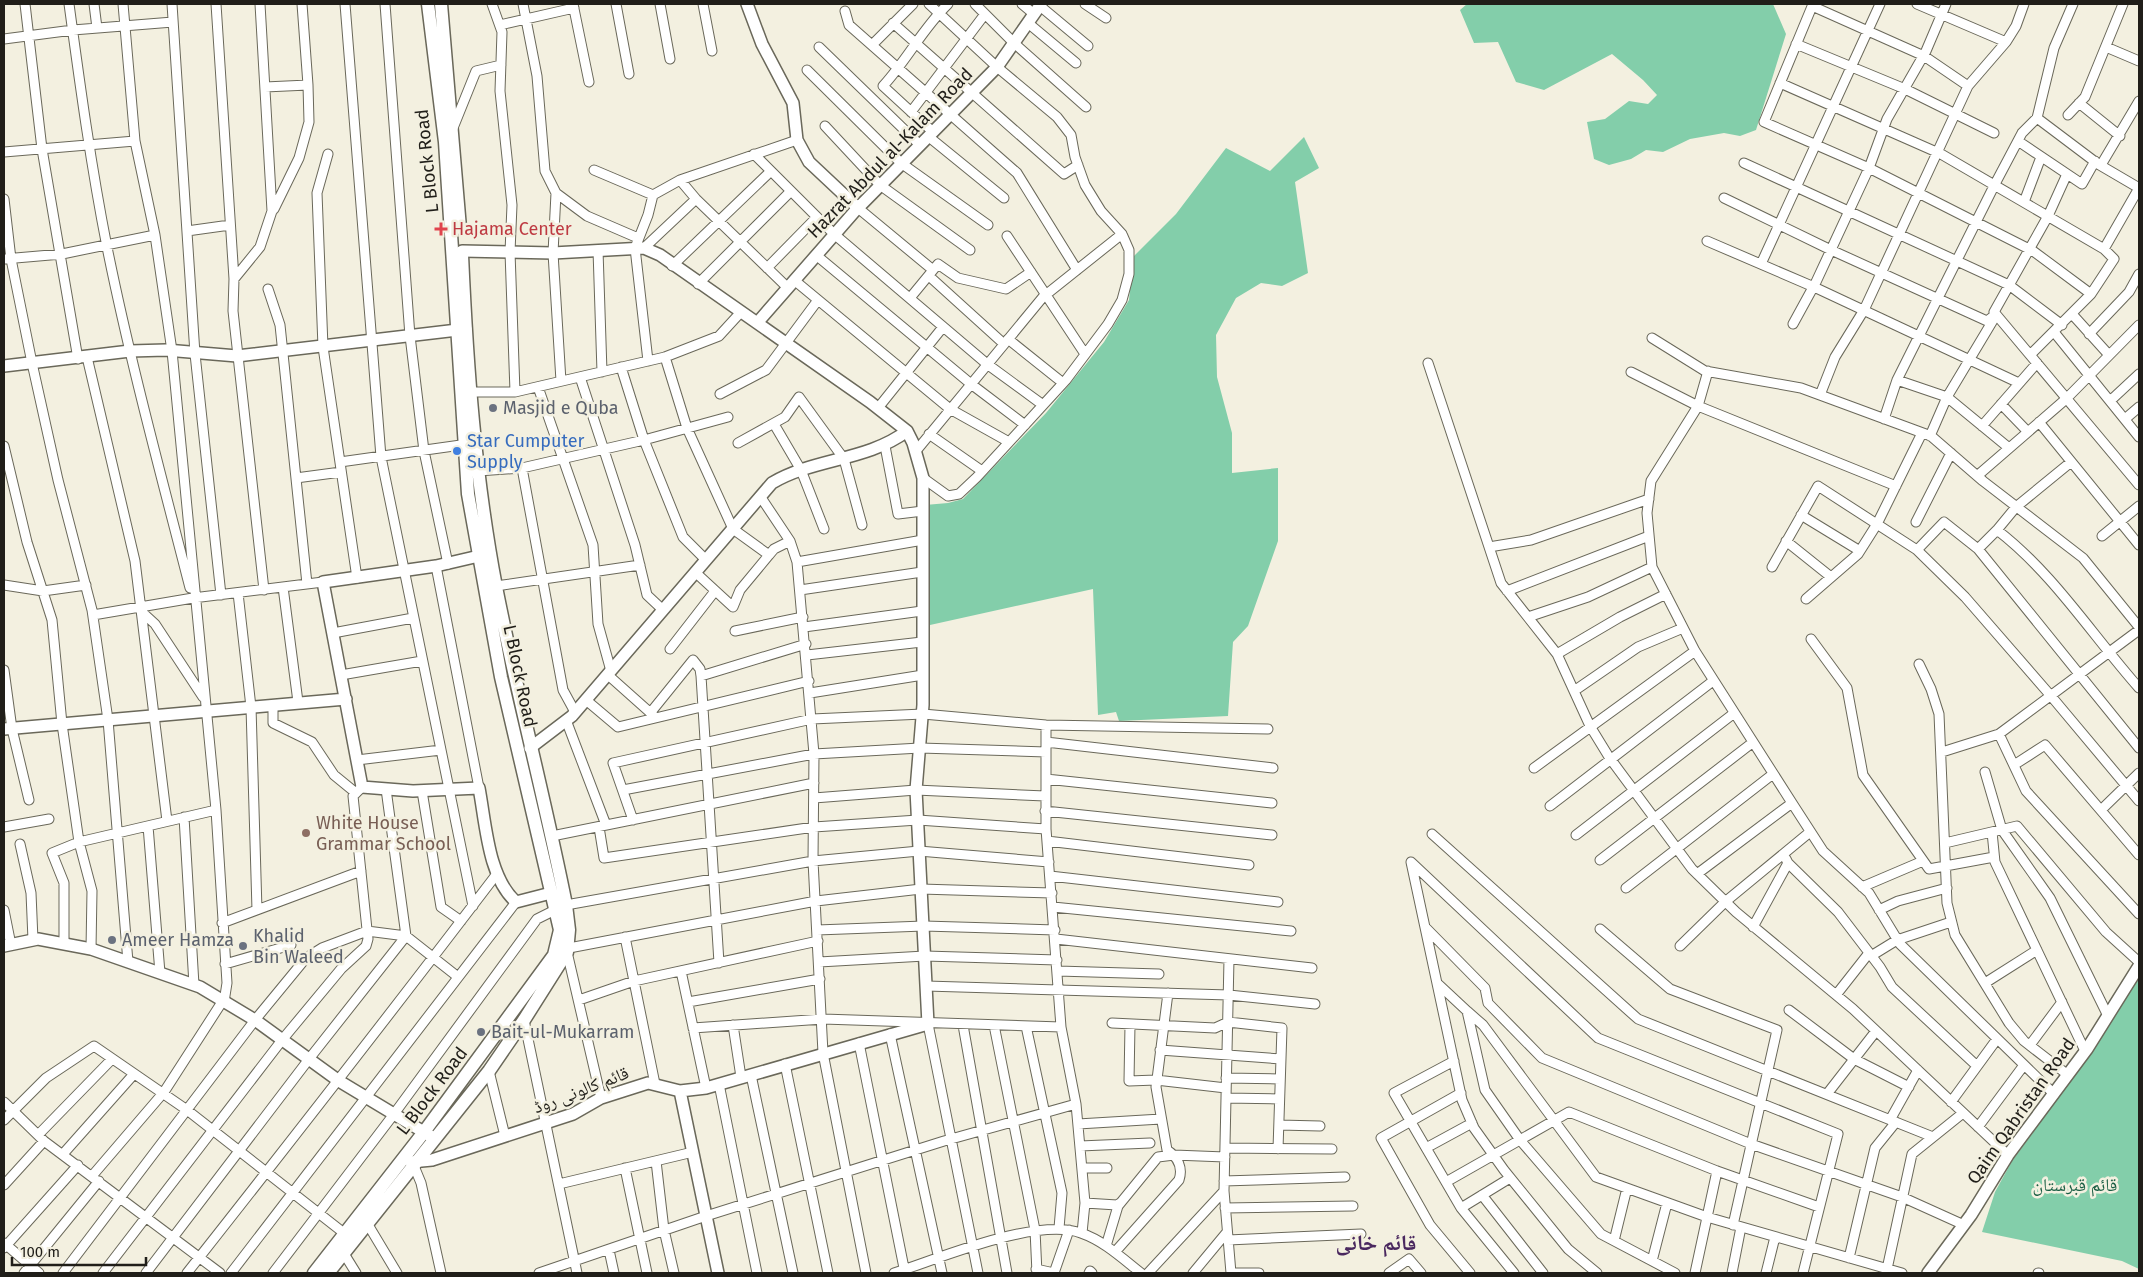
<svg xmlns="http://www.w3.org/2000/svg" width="2143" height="1277" font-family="'Fira Sans','Noto Naskh Arabic',sans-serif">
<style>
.green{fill:#83ceaa}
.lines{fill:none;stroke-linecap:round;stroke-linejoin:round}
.minor-casing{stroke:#6a685a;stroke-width:11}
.tertiary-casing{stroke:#6a685a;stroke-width:14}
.secondary-casing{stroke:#6a685a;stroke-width:15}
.minor{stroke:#fff;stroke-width:9}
.tertiary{stroke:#fff;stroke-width:11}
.secondary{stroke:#fff;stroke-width:12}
.health-dot{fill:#e0444e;stroke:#f3f0e0;stroke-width:2}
.worship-dot{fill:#6b7280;stroke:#f3f0e0;stroke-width:2}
.shop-dot{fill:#3f7fe0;stroke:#f3f0e0;stroke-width:2}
.education-dot{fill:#8d6e63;stroke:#f3f0e0;stroke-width:2}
.labels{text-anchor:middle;stroke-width:5;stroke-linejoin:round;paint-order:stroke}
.street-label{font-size:18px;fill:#201e19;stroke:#f3f0e0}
.health-label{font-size:18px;fill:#be3a42;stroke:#f3f0e0;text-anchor:start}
.worship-label{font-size:18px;fill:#5b616d;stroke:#f3f0e0;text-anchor:start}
.shop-label{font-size:18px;fill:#366cbe;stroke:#f3f0e0;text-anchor:start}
.education-label{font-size:18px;fill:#785e54;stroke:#f3f0e0;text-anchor:start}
.park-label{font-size:18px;fill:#195e43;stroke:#f3f0e0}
.district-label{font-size:22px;font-weight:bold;fill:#4a285f;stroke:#f3f0e0}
</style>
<rect width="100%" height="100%" fill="#f3f0e0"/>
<path class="green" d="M1467 4H1773L1786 34 1756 130 1740 136 1724 133 1690 139 1663 152 1646 150 1631 159 1609 165 1594 159 1587 122 1605 119 1629 101 1648 104 1657 95 1643 80 1612 54 1544 90 1516 82 1498 42 1474 43 1460 10Z
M1304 137 1319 168 1295 182 1308 273 1282 286 1261 283 1236 298 1216 335 1217 377 1232 433V473L1278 468V541L1248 626 1233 642 1228 716 1119 721 1116 712 1098 715 1093 589 930 625 925 505 948 503 963 499 1046 413 1104 342 1129 300 1133 257 1176 214 1226 148 1270 171Z
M2139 978V1269L2122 1261 1982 1232 1995 1192 2012 1161 2089 1056Z"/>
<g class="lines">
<defs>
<path id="minor" d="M25 4 42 149 78 359
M69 4C80 85 91 166 107 247 130 361 161 475 190 588
M94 4 97 28
M123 4 135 141 155 235 172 351 216 810 227 983 224 1002
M172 4 195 354 221 595
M216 4 234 279
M260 4 272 211 260 247 234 279 233 311 264 590
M302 4 308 85
M345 4 381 457 473 906
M385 4 410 336 424 451 448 564
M492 4 502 32 500 91 512 205 510 252 515 392
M523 4 537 76 545 171 556 193 587 216 638 238
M573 4 589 82
M616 4 629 74
M660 4 670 59
M703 4 712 51
M975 4 1014 43 1086 107
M1022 4 1034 14
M1085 4 1106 18
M1813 4 1764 122 1869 168 2033 251 2091 294
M1917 4 2006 42 2016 26 2024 4
M1040 6 1088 46
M1812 6 1924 56 1968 86
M845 11 849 25 1017 173 1077 270
M893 23 1064 174 1078 165
M1028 23 1076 63
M500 25 574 8
M4 39 73 30 173 22
M1796 44 1905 89 1994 133
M872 45 913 4
M819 47 920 145
M2106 47 2139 61
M807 70 901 163 988 225
M1780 83 1941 154 2104 249 2114 259 2091 294 2030 355
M265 87 308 85 309 122 299 158 274 209
M2079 103 2120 136
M911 112 985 14
M2068 115 2085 97 2123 4
M2037 118 2098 164 2139 188 2104 249
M825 126 880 185 970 250
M453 128 476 71 501 65
M933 132 883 86C907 60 923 28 948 4
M929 137 1004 198
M2018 141 2082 184 2095 161
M4 152 135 141
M328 154 317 193 323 347 357 578
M754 154 834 234 987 364 1043 405
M1744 163 2009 285 2062 325
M2101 165 2139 101
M594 170 653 195
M2067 174 2048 216 1994 312 2139 485
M680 180 696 199 788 288
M556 193 553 253 561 381
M1724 198 1831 250 1987 321 1996 314
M4 199 11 259 32 363 58 480 92 610 108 720 128 962
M2024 202 2041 157
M858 208 933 270
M187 231 230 225
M1007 236 1085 354
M1707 241 1814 287 2019 383
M644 248 696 199
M598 250 602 372
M816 255 971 384 1025 425
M4 259 62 254 155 235
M1761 264 1880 4
M672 266 771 171
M767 268 817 217
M929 276 1004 344
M794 280 950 409 1009 442
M698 284 791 191
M268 289 280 325 307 584
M910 298 938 264 958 278 1006 289 1031 272
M2072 314 2109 355
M1793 324 1816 282 1869 168 1887 119 1926 51 1946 4
M2054 332 2139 437
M2089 334 2129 292 2139 274
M1652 338 1705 371 1801 388 1931 436 1983 481 2083 558 2139 627
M1008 339 1063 383
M87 357 135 561 167 821
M665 357 687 428 733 529 769 555 740 590 733 607 695 572
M648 361 635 248 648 215 653 195 680 180 797 140
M1428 363 1501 583 1557 654 1590 726 1609 757 1692 869 1736 912 1853 1009 2008 1155
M621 367 644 440 683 537 706 560
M1708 371 1698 406 1651 481 1647 513 1652 567 1695 651 1792 803
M1631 372 1698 406 1896 486
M580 377 635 545 647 595 663 610
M1897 380 1947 397 2009 448
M538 387 593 545 598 624 611 671
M469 392H515L665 357 719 336 741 312
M720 394 766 370 818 300
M1820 395 1835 357 1864 310 1968 86 2006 42
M2110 401 2139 374
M2001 404 2028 432
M878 408 943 327
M1884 419 1897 380 1995 184 2022 133 2037 118 2054 48 2073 4
M2125 419 2139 407
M2039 422 2139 545
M774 424 801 470 824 529
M1982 426 2037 363
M929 434 982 471
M1930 436 1947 397 1995 317
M738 443 785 417 799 397 844 459 862 525
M4 446 27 542 52 620 62 724 79 842 92 891 91 949
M885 446 898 514 923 511
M916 451 1043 297 1122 234
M340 462 468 444
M522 468 563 690 575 712
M478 471 522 468 644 440 728 417
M1977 476 2066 399 2139 325
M296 478 341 472
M923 478 948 496 959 494 977 477 1066 380 1108 324 1122 300 1129 274V250L1122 234 1101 211 1085 185 1075 157 1071 135 1057 117 997 67 929 4
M760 496 790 541
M1801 515 1860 551
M1916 522 1951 453
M1997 530C2053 573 2092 635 2139 688
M2102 536 2139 506
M1786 541 1831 577
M1489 547 1531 540 1649 499
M1978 549 1997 530 2016 507 2071 462
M1917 550 1944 522 1978 549 2139 748
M769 555 774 549 790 541 797 562 814 754 813 861 823 1053 866 1273
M797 562 923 540
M436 566 479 788
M1772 567 1818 486 1917 550 1965 597 2051 696 2139 801
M4 585 43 591 86 585
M496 586 640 565
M283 587 298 702
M800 590 922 572
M1507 591 1649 536
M238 593 251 707 257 910
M1806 599 1858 554 1877 524 1922 433
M143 613 155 624 203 697
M93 615 193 598 323 582
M1528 617 1588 597 1652 567
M804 627 922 611
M735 631 803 617
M333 633 413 618
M1811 639 1847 688 1863 775 1929 869 1994 857
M670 649 715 591
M1557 654 1620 617 1666 594
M807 655 922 642
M1919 664 1931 689 1939 714 1947 903 1955 935 2009 1023 2024 1041 2068 1075
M4 670 12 729 29 800
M341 675 422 661
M608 675 654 716
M701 676 806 644
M1574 691 1638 647 1683 628
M810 693 923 675
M586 700 618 727 809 681
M273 705V723L312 742 334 775 356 793
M651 712 693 660 700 669 701 676 719 963
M566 720 606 825
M1046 725V829L1061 1027 1076 1104 1085 1203 1082 1233
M1999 734 2026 791 2139 914
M1046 742 1273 768
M1942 752 1999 734 2139 630
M357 760 441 750
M2014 765 2045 745 2139 855
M1534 768 1695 651
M1985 772 2002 830 2050 898 2108 1016
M1046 779 1272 803
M623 790 814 754 920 748 1046 752
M422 791 441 907 461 921
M814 798 916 790 1045 796
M1550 806 1713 681
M2101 810 2139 773
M1045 811 1272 835
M184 817 194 985
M633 820 613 763 812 719 923 714 1046 725 1268 729
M148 826 160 973
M4 827 49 819
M599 827 604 858 814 827 918 820 1046 829
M1992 832 1995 862 2085 1051
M1432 834 1638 1019 1933 1137
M1576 835 1733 714
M552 836 814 783
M1047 841 1249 865
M1945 843 2017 826 2106 932 2139 962
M20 844 31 893 33 940
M1600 860 1752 743
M1411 862 1598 1038 1838 1134 1803 1273
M1411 862 1462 1100 1474 1128 1504 1170 1568 1249 1597 1273
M1788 863 1838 912 1880 967 1892 987 1977 1066
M1697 874 1792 803 1823 851 1869 893 1900 944 2054 1094
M1050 876 1278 902
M1862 887 1923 861
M1626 888 1773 774
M566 905 813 861 919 851 1049 862
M1053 907 1291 931
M4 910 11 945
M1879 910 1898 901 1947 888
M222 923 361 871
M1425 927 1485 988 1488 1003 1542 1058 1751 1144 1902 1197 1964 1225
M1753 927 1788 863 1786 859
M1600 929 1670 989 1777 1030 1733 1225
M817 930 924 926 1055 930
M625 937 655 1084
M1056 939 1312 968
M64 944V883L52 853 79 842 216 810
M1680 946 1725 902 1810 832
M569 948 816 901 921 889 1052 893
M567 952 601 1098
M1871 956 1897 940 1951 922
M1229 959 1224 1191 1231 1273
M819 962 925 956 1057 960
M225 964 291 945
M681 971 706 1088
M1058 971 1159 974
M1437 983 1467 1011 1485 1090 1520 1140 1601 1234 1675 1273
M1985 983 2037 950
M926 986 1229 995 1315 1004
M1836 995 1869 953
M579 1000 634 981 818 941
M688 1002 820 979
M1789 1010 1854 1059 1909 1087
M1467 1011 1483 1025 1596 1177 1707 1217 1902 1273
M524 1020 577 1273
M1112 1023 1215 1028 1228 1022 1282 1028 1278 1149
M928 1024 978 1273
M733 1025 741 1077
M963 1025 1007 1273
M994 1025 1035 1230 1037 1273
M1130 1025 1129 1081 1156 1080 1226 1088
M1026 1026 1062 1193 1059 1228
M693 1028 823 1019 1061 1027
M890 1034 942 1273
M859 1043 905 1273
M2030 1045 2062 1002
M1160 1050 1281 1059
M1454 1061 1394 1093 1461 1208 1514 1273
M785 1064 828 1273
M489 1071 505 1136
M751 1075 793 1273
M1226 1078 1280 1079
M719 1084 757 1273
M1461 1093 1381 1138 1430 1225 1470 1273
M1827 1094 1876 1031
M1226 1098 1279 1099
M4 1102 44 1141 220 1273
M1951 1102 1997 1039
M4 1120 46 1078 94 1046 187 1110 349 1237
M1890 1120 1918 1070
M1078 1124 1161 1119
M1279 1125 1320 1126
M1978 1127 2024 1065
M38 1135 112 1059
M1080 1146 1150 1143
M1225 1148 1332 1149
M1426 1148 1472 1123
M63 1154 134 1074
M656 1161 664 1230 674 1273
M414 1166 421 1183 441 1273
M625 1168 647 1273
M1082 1168H1107
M92 1176 164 1092 222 1002
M1224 1181 1345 1177
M1446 1182 1569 1112 1717 1171 1819 1207
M559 1184 693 1152
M4 1185 44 1141
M1482 1195 1543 1273
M1085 1203 1117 1205 1120 1203
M1225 1208 1353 1206
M1461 1208 1510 1178
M367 1223 397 1273
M1228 1240 1361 1234
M1614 1241 1627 1188
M4 1243 39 1273
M1106 1246 1118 1206 1158 1157 1174 1155 1225 1157
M4 1248 78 1165
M609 1250 614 1273
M343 1252 356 1273
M1115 1252 1179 1180C1183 1168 1178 1157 1167 1150L1156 1087 1168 993
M1849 1258 1875 1148 1896 1122
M1652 1261 1667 1203
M1036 1269 1054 1273 1069 1230
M1887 1269 1912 1154 1963 1113
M24 1273 99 1181
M63 1273 255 1020 306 958 322 948 367 931 406 936 458 977
M103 1273 282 1040 341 969 366 946 368 939 353 796 362 787
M146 1273 309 1059 406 936 386 789
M187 1273C291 1141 394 1009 496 875
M231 1273 516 902
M273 1273 394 1114 537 919 555 910
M539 1273 706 1216 944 1141 1076 1104
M894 1273C941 1258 1036 1217 1081 1233 1104 1241 1122 1258 1141 1273
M1089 1273 1090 1271 1092 1273
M1148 1273 1224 1191
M1193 1273 1227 1232
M1231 1273H1259
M1389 1273 1409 1259 1421 1273
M1695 1273 1717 1171
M1732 1273 1741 1227
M1766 1273 1775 1237
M2038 1273H2039"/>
<path id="tertiary" d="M747 4 762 44 793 103 797 140 809 162 858 208
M462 251 553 253 644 248 660 255 870 402 907 431 913 443 923 478V705L916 790 928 1024 706 1088 680 1091
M758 322 855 211 997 67 1041 4
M4 366 130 351 166 350 237 356 466 329
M479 556 436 566 323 582 362 787 413 791 479 788C486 825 488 877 516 902L551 893
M4 729 346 699
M530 748 572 716 772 483C814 458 867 461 907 431
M4 946 38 939 91 949 200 987 255 1020 339 1081 432 1137
M411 1162 432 1160 573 1114 601 1098 648 1083 680 1091 718 1273
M1928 1273 1971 1215 2008 1155 2087 1049 2139 966"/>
<path id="secondary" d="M441 4 460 228
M314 1273 424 1132 554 955 560 930 501 677 468 494 445 142 428 4
M328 1273 489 1071 524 1020 567 952 569 930 566 905C545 799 517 694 496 587 475 477 467 367 462 255"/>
</defs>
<use href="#minor" class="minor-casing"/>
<use href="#tertiary" class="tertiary-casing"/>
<use href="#secondary" class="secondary-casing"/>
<use href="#minor" class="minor"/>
<use href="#tertiary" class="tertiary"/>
<use href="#secondary" class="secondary"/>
</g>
<path class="health-dot" d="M438.5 221.5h5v5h5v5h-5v5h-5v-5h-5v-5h5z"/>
<g class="worship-dot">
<circle cx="493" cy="408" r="5"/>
<circle cx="112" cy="940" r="5"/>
<circle cx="243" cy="946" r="5"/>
<circle cx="481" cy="1032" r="5"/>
</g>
<circle class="shop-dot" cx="457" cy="451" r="5"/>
<circle class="education-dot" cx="306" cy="833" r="5"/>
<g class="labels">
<g class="street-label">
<text transform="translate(890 153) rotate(-46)" y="6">Hazrat Abdul al-Kalam Road</text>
<text transform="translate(427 161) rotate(-96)" y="6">L Block Road</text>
<text transform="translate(520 676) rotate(78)" y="6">L Block Road</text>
<text transform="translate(581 1090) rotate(-21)" y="6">قائم کالونی روڈ</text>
<text transform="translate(432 1091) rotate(-53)" y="6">L Block Road</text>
<text transform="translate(2021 1111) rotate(-55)" y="6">Qaim Qabristan Road</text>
</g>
<g class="health-label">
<text x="452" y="235">Hajama Center</text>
</g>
<g class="worship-label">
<text x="503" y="414">Masjid e Quba</text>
<text x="253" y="942">Khalid<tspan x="253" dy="21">Bin Waleed</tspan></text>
<text x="122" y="946">Ameer Hamza</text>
<text x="491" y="1038">Bait-ul-Mukarram</text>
</g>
<g class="shop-label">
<text x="467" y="447">Star Cumputer<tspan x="467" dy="21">Supply</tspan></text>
</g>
<g class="education-label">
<text x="316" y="829">White House<tspan x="316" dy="21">Grammar School</tspan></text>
</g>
<g class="park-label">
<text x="2075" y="1191">قائم قبرستان</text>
</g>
<g class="district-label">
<text x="1376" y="1250">قائم خانى</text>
</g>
</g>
<rect width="2143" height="1277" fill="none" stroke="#201e19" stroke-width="10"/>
<path d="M12 1257v8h134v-8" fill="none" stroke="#201e19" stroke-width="2.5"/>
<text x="20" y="1257" font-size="15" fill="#201e19" stroke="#f3f0e0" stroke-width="4" paint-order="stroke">100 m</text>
</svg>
